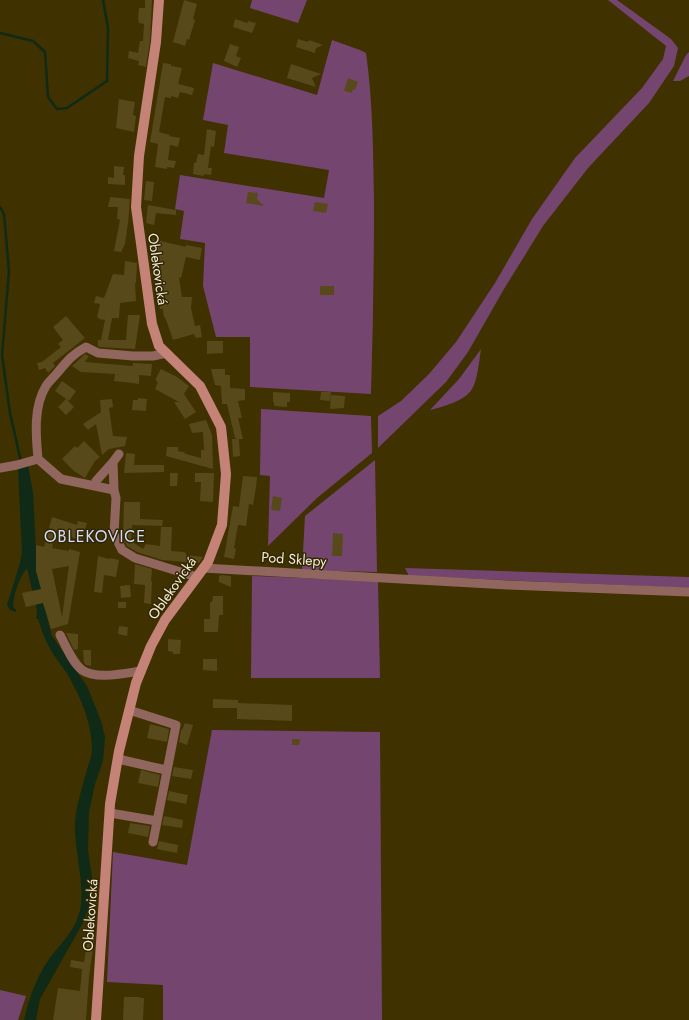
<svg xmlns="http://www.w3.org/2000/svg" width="689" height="1020" font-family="Jost,sans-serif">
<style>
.green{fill:#74466f}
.water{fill:#0f2a16}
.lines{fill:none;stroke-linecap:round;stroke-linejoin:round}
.stream{stroke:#0f2a16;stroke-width:2.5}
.building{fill:#58491b;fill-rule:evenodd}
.street{stroke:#91665e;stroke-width:9}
.secondary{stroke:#c58276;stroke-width:10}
.labels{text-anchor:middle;stroke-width:3;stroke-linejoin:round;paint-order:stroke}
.street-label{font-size:14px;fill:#f5edd5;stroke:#322704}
.quarter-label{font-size:16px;letter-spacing:1px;fill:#d4defa;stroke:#322704}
</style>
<rect width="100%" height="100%" fill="#3f3100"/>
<path class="green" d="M252 0H307L298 23 250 8Z
M608 0H617L671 39 678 48 674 66 649 103 588 168 543 226 504 289 468 352 446 382 378 448V416L401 401 429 374 456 342 495 283 532 219 575 158 642 88 663 59 666 46Z
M332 40 360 50 366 53C373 102 373 152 374 202 374 266 373 330 371 394L250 387V337H216L203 286 205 243 180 239 184 211 175 209 180 175 324 198 329 170 224 153 228 125 203 120 213 63 317 95Z
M689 52V76L680 81H673L686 55Z
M481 349C479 361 478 379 472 389 465 401 442 407 430 410L459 379Z
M261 409 371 416 372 453 317 498 268 546 270 476 260 475Z
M375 460 377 572 302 570 305 516Z
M405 568 689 577V588L409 576Z
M252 576 378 581 380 678H251Z
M212 730 380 732 382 1020H163V985L107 982 113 852 187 865Z
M0 990 26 996 18 1020H0Z"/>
<path class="water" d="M28 465 33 493 37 571 42 593 33 594 27 568C19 578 14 593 13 606L16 610V612L10 610 7 605 20 563 22 552 18 467Z
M43 601V604L45 605 47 612H46L52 636 87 686 101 721 105 737 103 761 95 784 89 812 88 851 93 883 91 901 84 921 40 999 36 1020H24C29 998 36 978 49 959 60 944 74 932 79 914 86 892 76 856 75 832 74 812 81 792 86 773 88 765 92 757 92 749 92 723 80 695 66 672 60 663 53 655 48 645 44 637 41 628 38 619H36L37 615 36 602Z"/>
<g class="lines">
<path class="stream" d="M0 33 33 41 45 52 48 97 57 109 67 108 107 81 108 28 103 0
M0 207 4 214 9 271 2 355 10 413 21 462"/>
</g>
<path class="building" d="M145 0H152L150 41 146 67 138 65 139 61 128 58 129 51 138 53 140 41H143L144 24 139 23 138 19 139 8H145Z
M184 0 197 4 193 19 195 20 189 40 187 39 185 46 173 42Z
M235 19 247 23 248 21 256 23 252 33 233 27Z
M298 39 308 42 309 40 323 45 316 48 315 53 296 47Z
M230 44 239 47 236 56 241 58 237 67 224 61Z
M163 63 171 64V66L182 68 178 84 194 88 192 95 180 92 178 98 171 96V98L165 97 159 132 170 135 169 136 180 138 178 147 170 145 168 160 176 161 174 168 167 167V169L155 167 158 144 150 142Z
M291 64 321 74 312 78 316 87 287 78Z
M348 78 358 82 355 90 353 89 352 93 344 91Z
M119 99 135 102 133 115 136 116 134 132 116 128Z
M207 129 216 131 214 147 211 146 208 168H212L211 175 204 174V176L193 174 194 163H196L198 154 204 155Z
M114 166 124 167 123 175H125V185L108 184V177L114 178Z
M146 181 154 182 152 201 144 200Z
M248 192 258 193 257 199 264 206 246 203Z
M110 197 130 199 128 223 125 244 121 252 114 251 120 220 117 219 118 207H108Z
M315 202 328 204 326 213 313 211Z
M148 205 176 210V215L156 213 154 225 146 223Z
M152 239 186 247V245L202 248 200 260 186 257 181 278 179 277 182 297H192L191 308 195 326 200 325 202 337 196 338 194 334 173 340 165 317 164 318 163 309H160L159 303 162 302 161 287H158L157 272 158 267 155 266 152 252 150 251Z
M125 261 137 263 136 283H135L136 301 120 303 119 318H112L108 340H126L128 315H140L135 349 100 347 98 346V340H101L105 320 99 319V318L97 317 100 304 94 303 96 296 104 298 113 274 124 275Z
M320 286H334V295H320Z
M66 316 85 338 53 363 55 366 48 373 45 368 39 370 37 363 42 362 61 347 58 344 63 340 53 327Z
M207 341H223V353L207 354Z
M85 354 89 356 85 362 133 366V363L152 364 151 376 139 375V384L132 383 114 381 115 374 81 372 72 366Z
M161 369 177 377 189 386 184 394 196 412 185 419 174 402H179L155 389 158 382 156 381V378Z
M211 369H225V375H230V388L245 389V400L238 401 242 418H238L243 439H239L240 456 233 457 232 439H238L235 438 227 404H222L221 386 215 385Z
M62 381 76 391 69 401 55 391Z
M273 392 290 393V402H287V407L274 406V402H273Z
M321 392H331L330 401 320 400Z
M331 395 345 396 344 408 330 409Z
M138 398 147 399 146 411 132 410 133 400H138Z
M66 399 74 407 66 415 58 407Z
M112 399 113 407 109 408 113 436 127 437 125 446 109 449 102 455 96 424 88 430 83 424 101 412 100 400Z
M206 420 212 435 213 469 166 456 167 447H178V451L183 452 186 454 201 458V450H204L203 432 192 433 189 424Z
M84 441 100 457 95 461 85 478 74 471 62 459 75 446 77 448Z
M126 453 135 454 134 465H164V472L124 473Z
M170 473H178L177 486H170Z
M195 473H214L213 502 200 501 201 482H195Z
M243 476 257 477 256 487 253 505 249 504 246 526 238 525 235 542 234 548 236 549 234 559 224 557 233 506 239 507Z
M273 496 282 498 280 511 271 510Z
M124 502H140V519L163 520 162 526 132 525 131 538 134 543 143 549 146 544 160 546 161 527H172L171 551 184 552 186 553V555L203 557 199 563 162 560 137 552 127 546 123 539Z
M52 517 77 525 78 521 87 523 81 541 69 536 70 533 56 530 52 548 69 551V549L80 552 68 624 51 629 43 603 26 607 22 593 41 589 36 571V545L44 547ZM69 566 67 580 62 617 52 569Z
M333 533 343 534 342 556H332Z
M98 556 109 559 110 558 119 560 116 577 104 575 102 593 94 592Z
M135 564 152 569 151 581H152L151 604 144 603 145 585 134 584Z
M221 575 231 576V587L219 582V576Z
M130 585 131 597 121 598 120 586Z
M213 596H223V615H219L218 632H204V619H210V602H212Z
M118 602H126V608H118Z
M119 626 128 627 127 636 118 634Z
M66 633 78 634V649L74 650Z
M168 639 181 640 180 654H173V652L168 651Z
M83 650H91V666L86 665 84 663Z
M203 659H217V671L203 670Z
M213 699 238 700V703L292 705V721L237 719V708H213Z
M185 723 193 725 187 745 179 742 181 730H182Z
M150 724 169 729 167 742 147 738Z
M292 739H300L299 745H292Z
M174 767 193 770 191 779 172 776Z
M141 770 160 775 158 787 138 783Z
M169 791 188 795 186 804 167 800Z
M164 816 183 820 182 828 162 825Z
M130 823 150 826 148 837 128 833Z
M159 841 178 845 177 853 157 849Z
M89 933 95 934 89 977 86 1020H53L58 988 80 991 82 969 70 967 71 960 84 962Z
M124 997H140V998H144L143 1020H123Z"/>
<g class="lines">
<path class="street" d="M167 353 153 356H133L98 353 86 347C73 354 68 360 58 372 55 376 49 381 46 386 33 407 36 436 38 459L61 479 114 490 116 498 114 534 122 550 135 558 197 577
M0 468 17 465 38 459
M95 486 96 481 113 462
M114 490 113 462 119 454
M203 568 508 585 689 592
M60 635C66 646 72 662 82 670 96 680 125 673 141 671
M129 710 176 725 153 842
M118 759 166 770
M110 813 157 821"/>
<path class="secondary" d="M96 1020 110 804 119 751 136 683 151 646 165 620 208 562 222 525 226 474 221 427 200 386 159 346 152 324 136 207 139 156 156 42 159 0"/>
</g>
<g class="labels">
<g class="street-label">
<text transform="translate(158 269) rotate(82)" y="5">Oblekovická</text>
<text transform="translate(294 559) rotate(4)" y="5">Pod Sklepy</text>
<text transform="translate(172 588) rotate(-55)" y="5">Oblekovická</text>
<text transform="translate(90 915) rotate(-86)" y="5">Oblekovická</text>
</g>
<g class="quarter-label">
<text x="95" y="542">OBLEKOVICE</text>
</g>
</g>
</svg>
